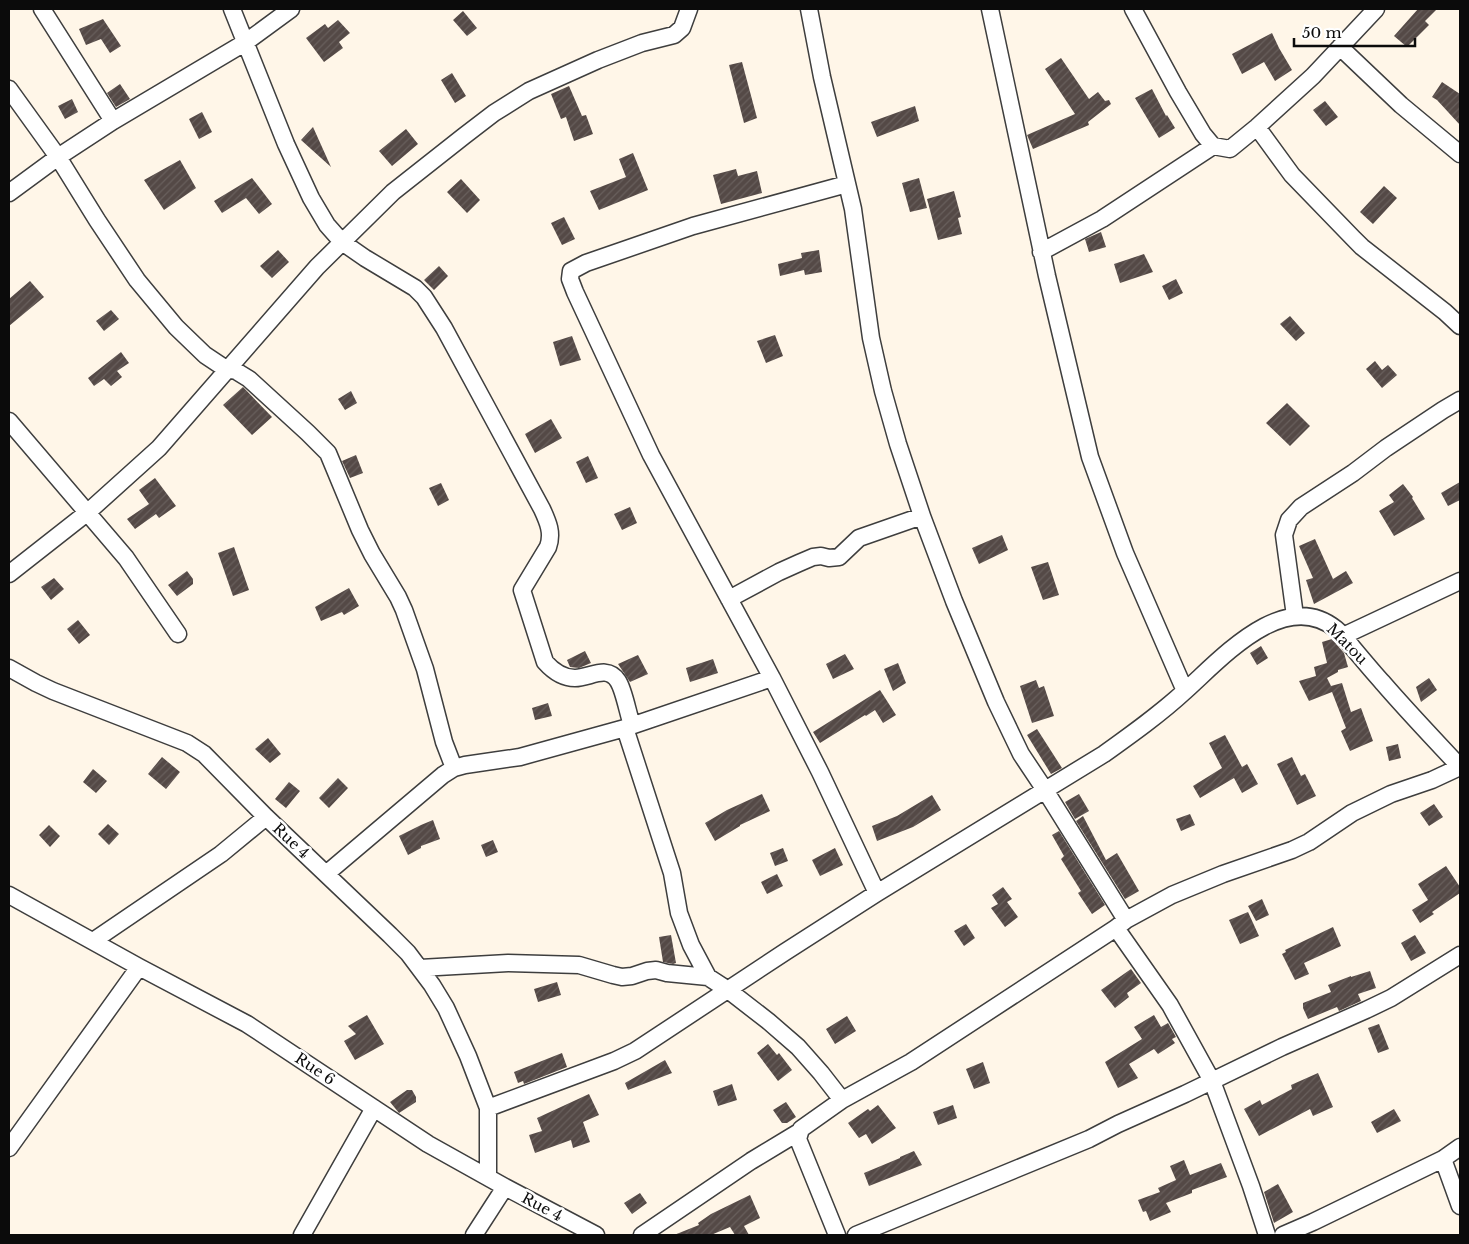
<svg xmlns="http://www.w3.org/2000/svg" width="1469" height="1244" font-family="'Libre Baskerville',serif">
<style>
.building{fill:url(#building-hatch)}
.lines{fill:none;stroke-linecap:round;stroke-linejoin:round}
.minor-casing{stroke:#3e3e3e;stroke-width:19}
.minor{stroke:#fff;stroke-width:16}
.labels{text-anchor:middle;stroke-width:5;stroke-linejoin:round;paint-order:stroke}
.street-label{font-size:15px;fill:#0b0b0b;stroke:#fff}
</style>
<defs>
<pattern id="building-hatch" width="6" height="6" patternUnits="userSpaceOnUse" patternTransform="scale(1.25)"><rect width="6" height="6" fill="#544946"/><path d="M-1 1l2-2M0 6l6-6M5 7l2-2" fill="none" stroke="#685f5c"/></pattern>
</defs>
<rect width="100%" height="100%" fill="#fff6e8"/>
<path class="building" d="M1418 9H1437L1425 21 1429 25 1407 47 1394 36Z
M463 11 477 28 467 36 453 20Z
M103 19 121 46 110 53 101 39 86 45 79 29Z
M338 20 350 33 339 42 343 48 324 62 306 38 325 24 328 28Z
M1272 33 1279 48 1292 70 1275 81 1264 62 1242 74 1232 54Z
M1061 58 1089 99 1098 92 1105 101 1109 100 1111 104 1088 122 1089 125 1033 149 1027 135 1075 114 1045 69Z
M742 62 757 118 744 123 729 65Z
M452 73 466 96 455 103 441 80Z
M1442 82 1460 94V125L1437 100 1432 97Z
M120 84 130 99 116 107 107 93Z
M569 86 582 116 586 115 593 134 574 141 566 117 561 119 551 94Z
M1152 89 1166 116 1167 115 1175 128 1159 138 1135 98Z
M72 99 78 112 65 119 58 106Z
M1325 101 1338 117 1326 126 1313 110Z
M915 106 919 121 877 137 871 122Z
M202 112 212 132 199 139 189 119Z
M313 127 331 167 301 140Z
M406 129 418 144 392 166 379 151Z
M633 153 648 190 599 210 590 191 626 177 619 159Z
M180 160 196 188 164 210 144 180Z
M736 169 738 176 757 171 762 193 721 204 713 175Z
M252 178 272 204 259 214 246 198 222 213 214 201Z
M919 178 927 208 910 212 902 183Z
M461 179 480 200 467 213 447 192Z
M1384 186 1397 198 1373 224 1360 212Z
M954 191 961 217 958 218 962 234 938 240 927 199Z
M564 217 575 239 562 245 551 223Z
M1101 232 1106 247 1089 252 1085 239Z
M278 250 289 262 272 278 260 266Z
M819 250 822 272 805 275 804 270 780 276 778 264 802 258 801 253Z
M1144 254 1153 272 1120 283 1114 264Z
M439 266 448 276 434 290 424 280Z
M1176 279 1183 293 1169 300 1162 286Z
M30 281 44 297 9 326V299Z
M111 310 119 319 104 331 96 321Z
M1290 316 1305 333 1296 341 1280 324Z
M775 335 783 356 766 363 757 341Z
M572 336 581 360 560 366 553 342Z
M121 352 129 363 117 371 122 377 111 386 104 379 94 386 88 378Z
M1375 361 1382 370 1388 365 1397 375 1382 388 1366 369Z
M243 387 272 417 252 435 223 405Z
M351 391 357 403 345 410 338 399Z
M1287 403 1310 426 1290 446 1266 423Z
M551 419 562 438 535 453 525 434Z
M356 455 363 473 350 478 342 461Z
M588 456 598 478 586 483 576 462Z
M155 478 176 506 159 518 156 514 135 529 127 519 149 504 139 490Z
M1460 482V500L1448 506 1441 493Z
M441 483 449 500 438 506 429 488Z
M1403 484 1413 497 1412 498 1425 519 1394 536 1379 511 1394 502 1389 495Z
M630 507 637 523 622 530 614 514Z
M1002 535 1008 550 979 564 972 548Z
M1315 539 1333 579 1346 571 1353 583 1314 604 1306 580 1313 578 1299 546Z
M234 547 249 590 233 596 218 553Z
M1048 562 1059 595 1043 600 1031 567Z
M187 571 193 579V584L177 596 168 585Z
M54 578 64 589 51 600 41 587Z
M349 588 359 606 344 615 342 612 321 621 315 607Z
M78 620 90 635 79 644 67 629Z
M1332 639 1344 653 1348 667 1338 670V672L1327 678 1331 686 1342 683 1351 712 1361 708 1373 741 1350 751 1341 731 1346 728 1332 692 1309 701 1299 681 1316 676 1314 667 1327 663 1322 642Z
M1261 646 1268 658 1257 665 1250 653Z
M585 651 591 663 579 668 570 667 567 660Z
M845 654 854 669 833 679 826 664Z
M638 655 648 674 630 682 618 664Z
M713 659 718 673 690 682 686 668Z
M898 663 906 683 893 691 884 669Z
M1429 678 1437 690 1421 702 1416 687Z
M1036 680 1039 688 1044 686 1054 716 1032 723 1020 686Z
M880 690 896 715 883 723 875 710 866 716 865 715 820 743 813 732Z
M548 703 552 716 535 720 532 708Z
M1037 729 1062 768 1051 774 1027 735Z
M1225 735 1242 767 1247 764 1258 784 1242 793 1234 778 1200 798 1193 786 1222 768 1209 743Z
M268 738 281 754 270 763 255 749Z
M1398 744 1401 758 1389 761 1386 747Z
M162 757 180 772 166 789 148 774Z
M1292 757 1301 776 1305 774 1316 796 1297 805 1277 764Z
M93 769 107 781 96 793 83 782Z
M338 778 348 788 329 808 319 798Z
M289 782 300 791 286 808 275 799Z
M762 794 770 811 740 825V826L715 841 705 823 727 810Z
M1079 794 1089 811 1075 819 1065 802Z
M932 795 941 810 913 827 877 841 872 826 897 816Z
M1434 804 1443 817 1429 826 1420 813Z
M1190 814 1195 825 1181 831 1176 819Z
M1083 816 1106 860 1117 853 1139 891 1125 899 1076 821Z
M433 820 440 839 421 846V848L408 855 399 836 421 825Z
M108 824 119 834 109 845 98 834Z
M49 825 60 836 50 847 39 835Z
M1059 831 1105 905 1092 914 1078 893 1081 891 1061 859 1064 856 1052 835Z
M493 840 498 852 486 857 481 845Z
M783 848 788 861 775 866 770 853Z
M835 848 843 865 820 876 812 860Z
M1446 866 1460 887V893L1432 912 1434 914 1420 923 1412 910 1428 900 1418 884Z
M777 874 783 886 767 894 761 882Z
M1003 887 1012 899 1007 902 1018 917 1005 927 991 908 998 904 992 895Z
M1262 899 1269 915 1256 921 1248 906Z
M1248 912 1259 936 1240 944 1229 920Z
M966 924 975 938 964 946 954 931Z
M1333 927 1341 946 1304 963 1309 974 1295 980 1282 954 1286 952 1285 950Z
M671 935 676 963 673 964 663 962 659 937Z
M1415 935 1426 953 1411 961 1401 943Z
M1131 969 1141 983 1127 993 1129 997 1115 1008 1101 990Z
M1370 971 1376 988 1358 994 1361 1001 1339 1011 1337 1007 1308 1019 1303 1008V1003L1331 992 1328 985 1351 976V977Z
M557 982 561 995 538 1002 534 989Z
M367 1015 384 1044 355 1060 344 1041 356 1034 348 1026Z
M1154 1015 1161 1027 1168 1023 1176 1037 1172 1039 1175 1043 1158 1054 1154 1049 1129 1064 1138 1078 1118 1088 1105 1062 1142 1039 1134 1027Z
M847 1016 856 1031 835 1044 826 1029Z
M1379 1024 1389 1049 1378 1053 1368 1028Z
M768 1044 777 1055 779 1053 792 1070 778 1081 757 1053Z
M562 1053 567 1067 524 1084 523 1081 518 1083 514 1072Z
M665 1060 672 1073 628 1090 625 1083Z
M983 1062 990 1083 974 1089 966 1069Z
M1318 1073 1333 1107 1313 1116 1310 1109 1259 1136 1244 1109 1260 1100 1262 1105 1292 1089 1291 1085Z
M732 1084 737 1100 718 1106 713 1091Z
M407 1090H412L416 1097V1102L399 1113 390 1102Z
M589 1094 599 1115 583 1122 590 1142 573 1148 571 1140 535 1153 529 1135 542 1131 537 1118Z
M786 1102 796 1117 787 1123H782L773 1110Z
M878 1105 896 1128 872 1144 866 1134 859 1138 848 1123 868 1109 870 1111Z
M953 1105 957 1118 938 1125 933 1112Z
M1394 1109 1401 1121 1377 1133 1371 1122Z
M914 1151 922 1165 869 1186 864 1173 900 1158V1157Z
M1184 1160 1190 1175 1221 1163 1227 1177 1192 1190V1193L1166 1203 1171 1212 1150 1221 1146 1211 1143 1212 1138 1200 1160 1192 1158 1188 1176 1180 1170 1166Z
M1278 1184 1293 1212 1274 1223 1264 1192Z
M640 1193 647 1203 632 1214 624 1203Z
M750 1195 760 1218 744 1226 749 1235H735L730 1227 711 1235H674L699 1225 698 1223 711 1214Z"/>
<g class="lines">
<defs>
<path id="minor" d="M42 9 113 121
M232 9 286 144 311 198 327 225 342 242 365 258 415 288 424 297 444 328 542 509C548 522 553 533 548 547L522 590 545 662C553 671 563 678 575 678 590 678 607 664 618 681 624 690 628 714 632 725
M809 9 822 77 853 209 871 338 883 391 898 444 922 516 954 601 996 702 1021 754 1045 790 1126 920
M990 9 1047 276 1090 457 1125 553 1185 691
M1133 9 1178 92 1203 134 1213 146 1230 149 1257 127 1313 76 1376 9
M1340 47 1401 105 1460 154
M9 89 58 157 97 220 137 280 176 327 205 355 226 369 236 371 249 379 308 433 328 453 360 530 372 554 398 597 404 610 425 669 444 742 454 768
M1257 127 1292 175 1353 238 1362 247 1445 312 1460 326
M847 184 693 226 586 263 571 271 570 279 575 292 651 455 772 678 820 772 877 893
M9 193 58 157 113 121 246 42 291 9
M1041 252 1102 219 1213 146
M9 421 126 558 178 634
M9 574 88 512 159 448 317 267 393 192 464 136 494 113 529 91 598 60 642 43 674 35 682 28 689 9
M729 599 779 572 799 563 813 557 821 556 829 558 839 557 859 538 922 516
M1295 616 1284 535 1289 520 1301 507 1353 473 1386 448 1443 410 1460 400
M1343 636 1460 581
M9 668 36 683 53 691 187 743 204 754 266 817 390 935 408 953 432 985 446 1008 468 1056 488 1108V1177
M625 728 672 873 679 913 691 945 708 977 728 990 768 1021 798 1047 821 1073 842 1100
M326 874 443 775 454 768 465 765 520 757 625 728 772 678
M9 895 139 967 247 1024 428 1144 505 1187 596 1235
M1116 928 1170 1005 1212 1081 1251 1186 1267 1235
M93 941 221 854 266 817
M420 968 508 963 579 965 613 975 622 977 632 976 647 971 656 970 667 973 708 977
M488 1108 614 1061 635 1051 785 952 877 893 1104 754C1132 734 1160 714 1185 691 1221 659 1284 587 1336 629 1342 634 1348 642 1353 648 1363 660 1373 672 1383 683 1408 712 1434 739 1460 767
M9 1148 139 967
M1443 1159 1460 1206
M302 1235 374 1108
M474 1235 505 1187
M642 1235 751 1161 799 1132
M837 1235 798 1139 801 1129 842 1100 911 1062 1116 928 1126 920 1172 895 1223 874 1292 850 1309 842 1352 813 1391 794 1432 780 1460 767
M856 1235 1089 1139 1118 1124 1185 1094 1282 1047 1366 1010 1391 998 1460 955
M1283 1235 1313 1222 1443 1159 1460 1147"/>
</defs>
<use href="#minor" class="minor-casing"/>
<use href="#minor" class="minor"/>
</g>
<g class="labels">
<g class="street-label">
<text transform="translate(1347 644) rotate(45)" y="5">Matou</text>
<text transform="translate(291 841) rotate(43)" y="5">Rue 4</text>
<text transform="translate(315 1069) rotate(34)" y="5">Rue 6</text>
<text transform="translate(542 1207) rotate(28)" y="5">Rue 4</text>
</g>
</g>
<rect width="1469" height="1244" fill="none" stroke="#0b0b0b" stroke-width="20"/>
<path d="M1294 38v8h121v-8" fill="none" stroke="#0b0b0b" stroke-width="2.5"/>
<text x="1302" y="38" font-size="15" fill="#0b0b0b" stroke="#ffffff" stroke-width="4" paint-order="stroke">50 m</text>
</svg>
